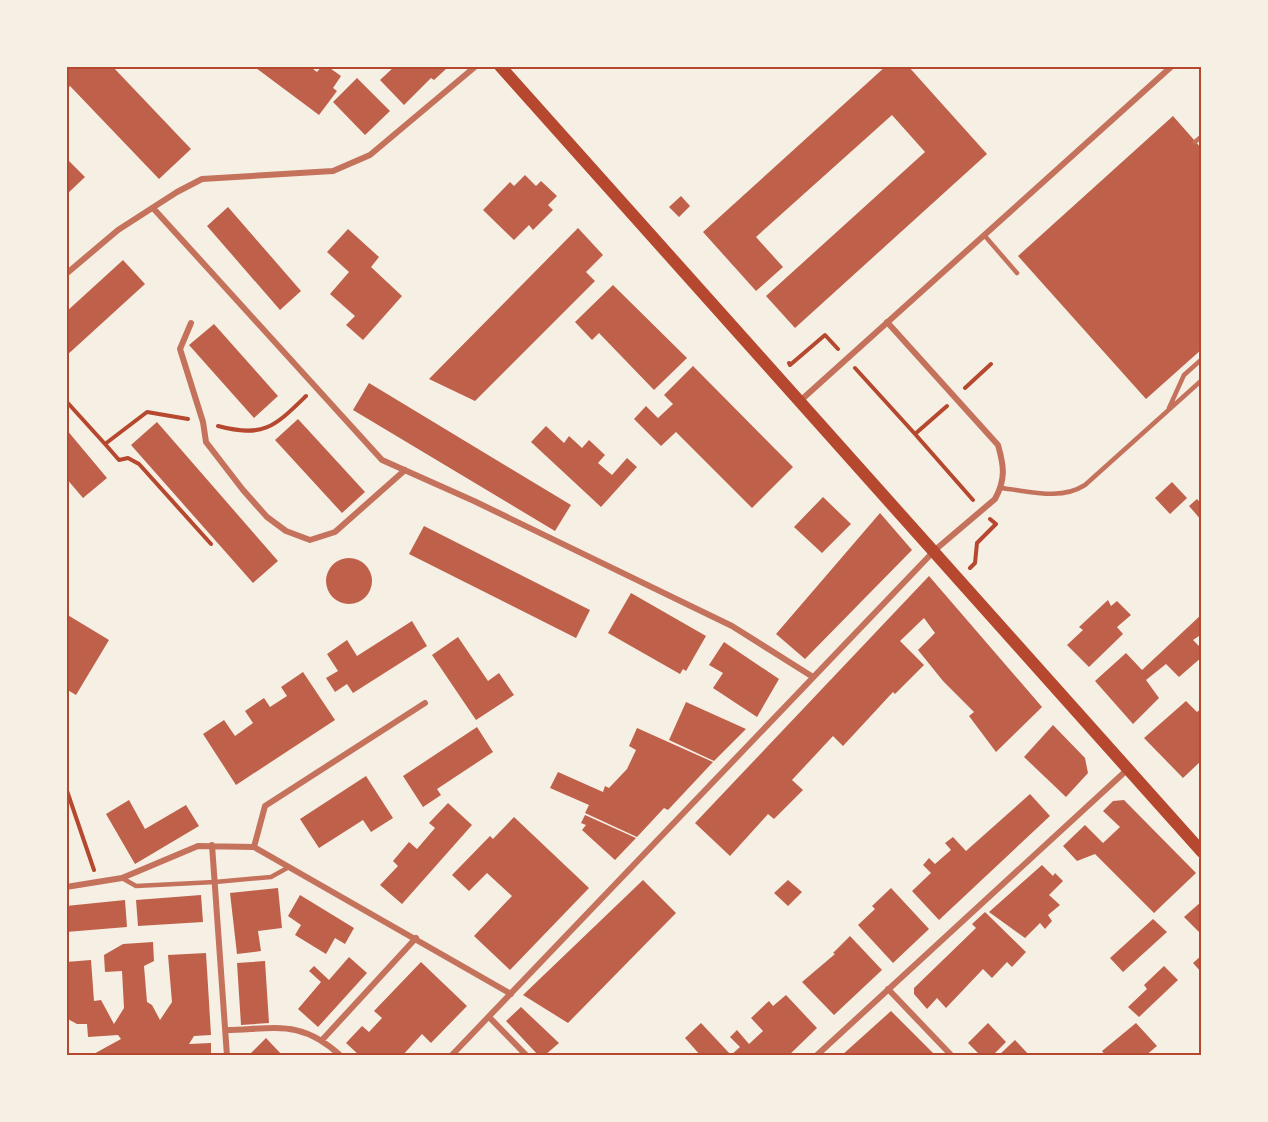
<svg xmlns="http://www.w3.org/2000/svg" width="1268" height="1122" font-family="Karla,sans-serif">
<style>
.building{fill:#bf614a}
.lines{fill:none;stroke-linecap:round;stroke-linejoin:round}
.path{stroke:#b5482f;stroke-width:4}
.service{stroke:#c5725c;stroke-width:4.5}
.minor{stroke:#c5725c;stroke-width:6}
.secondary{stroke:#b5482f;stroke-width:12}
.neatline{fill:none;stroke:#b5482f;stroke-width:2}
</style>
<rect width="100%" height="100%" fill="#f6efe4"/>
<path class="building" d="M66 66H112L191 149 159 179 70 86 66 90Z
M258 66H309L317 72 322 66H327L341 76 333 88 337 91 319 115 256 68Z
M395 66H443L446 69 434 80 431 78 404 105 380 80Z
M886 66H908L987 154 795 328 766 296 925 152 892 115 756 237 783 267 756 291 703 232Z
M357 78 390 111 365 135 333 102Z
M1173 116 1202 149V349L1146 399 1018 256Z
M66 158 85 177 66 195Z
M525 175 536 186 541 181 557 196 548 205 553 210 533 230 529 225 514 240 483 210 510 182 514 186Z
M681 196 690 206 679 217 669 207Z
M228 207 301 291 280 310 207 226Z
M578 228 603 255 586 272 595 281 475 401 429 379Z
M348 229 379 257 371 267 402 296 363 340 346 325 355 316 330 294 349 272 327 252Z
M123 260 145 284 66 356V312Z
M613 285 687 358 654 390 599 333 592 340 575 322Z
M214 324 278 396 254 418 189 345Z
M693 366 793 467 752 508 676 432 661 446 634 419 646 406 658 418 673 404 664 395Z
M369 383 571 505 555 531 353 410Z
M298 419 365 492 342 513 275 440Z
M157 422 278 561 253 583 131 445Z
M546 426 564 443 569 436 582 448 589 440 605 455 598 463 612 475 627 458 637 467 601 507 531 442Z
M66 429 107 478 83 498 66 478Z
M1172 482 1187 498 1170 514 1155 498Z
M823 497 851 524 822 553 794 527Z
M1197 499 1202 504V521L1189 506Z
M880 513 912 550 805 659 776 634Z
M424 526 590 610 576 638 409 554Z
M326 581a23 23 0 1 1 46 0a23 23 0 1 1-46 0Z
M929 576 1042 707 996 752 969 716 974 712 943 681 918 650 935 633 924 618 900 641 924 665 895 694 893 692 843 746 833 736 792 780 803 790 774 819 768 814 730 856 695 823Z
M631 593 706 636 686 671 683 669 680 674 608 633Z
M1108 600 1111 606 1117 601 1131 615 1117 627 1123 634 1089 667 1067 645 1083 630 1079 627Z
M66 614 109 640 76 695 66 689Z
M1202 614V634L1193 640 1202 649V657L1179 677 1166 664 1146 680 1159 698 1133 724 1095 681 1126 653 1142 670Z
M412 621 427 646 353 693 347 684 335 692 326 678 338 671 327 654 347 640 357 656Z
M458 637 488 681 499 673 514 695 476 720 432 655Z
M724 642 779 679 757 717 713 688 723 673 709 665Z
M303 672 335 720 236 785 203 734 224 720 235 736 253 723 245 711 264 698 270 707 287 696 281 687Z
M1186 701 1197 712 1202 708V760L1183 778 1144 738Z
M686 702 746 729 714 761 669 740Z
M1053 725 1085 758 1088 773 1066 797 1024 757Z
M477 727 493 752 437 789 441 795 423 807 403 776Z
M637 728 713 762 668 810 664 808 637 837 585 813 589 805 550 788 558 772 603 792 605 786 609 788 627 769 636 750 629 746Z
M366 776 393 818 371 832 363 820 319 848 300 819Z
M1030 794 1050 816 939 920 912 891 931 873 923 865 929 858 935 864 951 850 945 843 953 837 966 851Z
M129 800 145 829 186 805 199 826 135 864 106 814Z
M1124 800 1196 873 1154 913 1095 854 1077 861 1063 846 1085 825 1103 843 1120 827 1103 811 1113 801Z
M448 803 472 825 402 904 380 885 398 866 393 861 409 842 417 849 435 828 429 823Z
M585 815 636 838 615 860 582 830 586 825 581 823Z
M514 817 589 888 510 970 474 936 512 896 487 873 469 891 452 875 490 836 493 839Z
M1042 865 1053 876 1055 873 1063 881 1049 895 1060 905 1048 915 1052 921 1045 929 1040 923 1025 938 989 912Z
M643 880 676 913 568 1023 523 995Z
M788 880 802 892 788 906 774 893Z
M278 888 282 928 258 931 261 951 237 954 230 893Z
M891 888 929 929 893 963 858 925 875 909 872 906Z
M201 895 203 922 138 926 136 900Z
M300 895 354 928 345 944 335 938 326 954 295 935 301 925 288 916Z
M125 900 127 927 66 932V906Z
M1202 901V929L1199 932 1184 917Z
M985 912 1026 952 1012 967 1007 962 992 978 983 969 946 1008 937 998 927 1009 914 994V988L976 928 972 924Z
M1153 919 1167 932 1123 972 1110 958Z
M850 936 882 970 834 1015 802 982 835 954 833 953Z
M153 942 154 961 144 966 147 1002 152 1005 160 1020 172 1002 168 955 206 953 211 1035 194 1036 189 1044 211 1043V1056H90L121 1039 118 1035 88 1037 87 1024H77L66 1018V962L91 960 94 1001 101 1000 114 1024 124 1008 122 971 105 972 104 955 123 944Z
M1202 955V973L1193 963Z
M349 957 367 973 318 1027 298 1009 321 982 309 971 314 966 329 980Z
M265 961 269 1023 241 1025 237 963Z
M421 962 467 1006 431 1043 422 1034 402 1056H360L346 1043 362 1026 369 1032 382 1018 374 1011Z
M1164 966 1178 980 1139 1017 1128 1007 1147 989 1144 985Z
M786 995 817 1028 788 1056H701L685 1038 701 1023 731 1055 740 1047 730 1037 737 1030 749 1044 763 1031 751 1018 769 1001 773 1006Z
M521 1007 559 1043 544 1056H539L506 1021Z
M891 1011 934 1054 933 1056H841Z
M988 1023 1006 1042 992 1056H981L968 1043Z
M1136 1023 1157 1046 1145 1056H1106L1102 1051Z
M266 1038 283 1056H248Z
M1015 1040 1030 1056H998Z"/>
<g class="lines">
<path class="path" d="M789 363 790 365 825 335 838 349
M855 368 915 434
M965 388 991 364
M66 401 105 444 147 412 188 419
M947 406 915 434 973 500
M218 426C264 438 274 427 306 396
M105 444 119 460 128 458 139 464 211 544
M970 568 975 563 977 543 996 524 990 519
M66 788 94 870"/>
<path class="service" d="M1195 142 1202 136
M984 235 1017 273
M1169 408 1184 375 1202 359
M1001 488C1029 491 1060 501 1085 485L1202 380
M122 878 136 886 215 882 271 877 289 867"/>
<path class="minor" d="M153 208 382 460 474 501 732 626 813 677
M66 274 118 230 177 192 202 179 333 171 370 155 476 66
M191 323 180 349 203 422 206 442 243 490 267 517 286 531 310 540 335 532 405 470
M800 401 1172 66
M212 845 227 1056
M254 847 265 806 425 703
M66 887 122 878 198 846 254 847 511 994
M888 989 952 1056
M489 1017 527 1056
M226 1030C276 1029 301 1019 341 1056
M323 1039 416 938
M451 1056 935 550 995 499C1006 479 1004 466 998 445L887 322
M816 1056 1128 769"/>
<path class="secondary" d="M500 66 1202 852"/>
</g>
<rect width="1268" height="1122" fill="none" stroke="#f6efe4" stroke-width="135"/>
<rect x="68" y="68" width="1132" height="986" class="neatline"/>
</svg>
